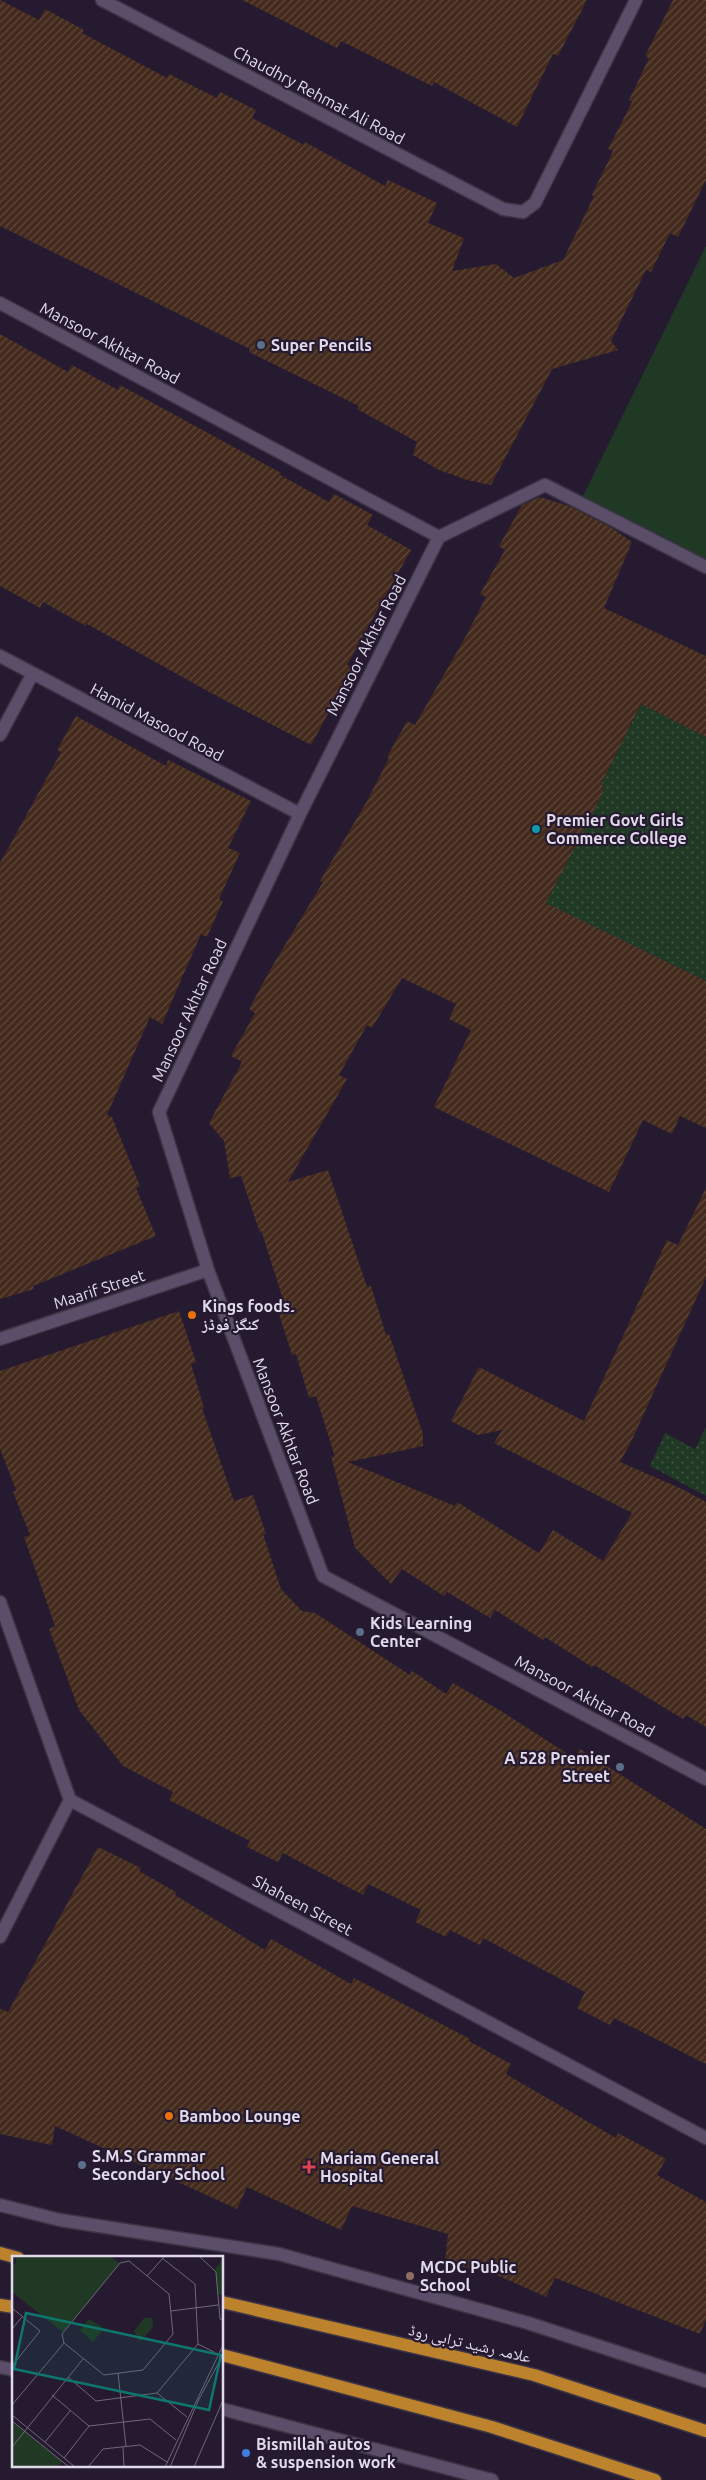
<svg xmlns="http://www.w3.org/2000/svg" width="706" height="2480" font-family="Ubuntu,'Noto Naskh Arabic',sans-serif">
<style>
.grass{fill:url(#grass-dots)}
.park{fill:#1f3924}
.building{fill:url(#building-hatch)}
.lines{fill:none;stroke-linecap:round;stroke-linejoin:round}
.minor-casing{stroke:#3d3446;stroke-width:15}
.major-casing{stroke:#3d3446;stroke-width:15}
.minor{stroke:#5b4e68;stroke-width:12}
.major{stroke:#bc822c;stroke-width:12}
.service-dot{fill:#5c6f8a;stroke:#261a31;stroke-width:2}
.culture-dot{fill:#0f9aa8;stroke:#261a31;stroke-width:2}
.food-dot{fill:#e8710a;stroke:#261a31;stroke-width:2}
.health-dot{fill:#e0444e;stroke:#261a31;stroke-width:2}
.education-dot{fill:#8d6e63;stroke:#261a31;stroke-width:2}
.shop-dot{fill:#3f7fe0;stroke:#261a31;stroke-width:2}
.labels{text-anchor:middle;stroke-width:4.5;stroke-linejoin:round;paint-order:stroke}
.street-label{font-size:16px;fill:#e1daea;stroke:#261a31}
.poi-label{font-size:16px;font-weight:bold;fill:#e1daea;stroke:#261a31;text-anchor:start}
.inset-road{fill:none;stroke:#71677b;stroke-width:1}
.view{fill:#0f766e;fill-opacity:0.15;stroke:#0f766e;stroke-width:2.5}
.inset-edge{fill:none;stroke:#e1daea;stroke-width:2.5}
</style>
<defs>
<pattern id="grass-dots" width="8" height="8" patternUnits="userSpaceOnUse" patternTransform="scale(1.25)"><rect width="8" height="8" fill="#1f3924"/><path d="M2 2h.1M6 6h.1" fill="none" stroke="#3f5544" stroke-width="1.8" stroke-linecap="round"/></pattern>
<pattern id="building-hatch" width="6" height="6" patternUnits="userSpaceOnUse" patternTransform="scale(1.25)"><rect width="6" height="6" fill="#432a1c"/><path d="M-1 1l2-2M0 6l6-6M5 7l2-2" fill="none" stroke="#5e483d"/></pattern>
</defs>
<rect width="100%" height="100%" fill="#261a31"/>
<path class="grass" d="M641 704 706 737V981L528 895 603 793 602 782Z
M706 1427V1496L650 1466 665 1433 695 1449Z"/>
<path class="park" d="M706 246V567L580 502Z"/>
<path class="building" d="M0 0 39 20 45 9 84 30 82 33 167 78 169 74 217 98 220 92 256 110 252 118 304 145 305 142 385 186 388 180 437 203 428 223 464 238 452 271 496 264 514 278 563 260 594 196 592 195 613 151 608 149 632 102 629 100 649 58 645 56 673 0H706V180L678 237 670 233 651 272 646 270 611 341 618 350 552 369 491 485 467 480 439 470 413 455 417 442 357 409 359 406 249 352 250 349 0 226Z
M242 0H587L558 56 553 54 517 127 434 82 432 86 341 41 337 48Z
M0 334 68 372 72 365 118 390 120 385 281 473 280 475 329 502 334 494 373 515 367 525 411 550 347 665 353 668 311 745 213 694 87 624 86 626 43 602 40 608 0 586Z
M540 497 569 506 612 528 632 542 604 608 706 656V737L641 704 602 782 603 793 546 903 706 981V1128L680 1116 672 1134 643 1120 609 1192 434 1107 471 1030 449 1019 456 1004 402 978 372 1028 367 1025 339 1075 347 1079 288 1182 328 1170 367 1287 371 1286 386 1335 389 1334 423 1434V1446L348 1462 455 1506 457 1502 539 1553 553 1530 603 1561 632 1513 494 1443 502 1430 478 1435 451 1421 479 1367 584 1421 667 1240 678 1245 706 1188V1277L631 1442 620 1462 682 1489 706 1502V1727L686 1715 683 1719 594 1665 592 1667 545 1637 543 1640 495 1610 490 1618 447 1592 444 1596 402 1569 391 1584 355 1548 331 1456 335 1457 316 1396 309 1398 296 1354 292 1355 279 1314 287 1312 261 1230 260 1233 241 1176 230 1178 224 1141 209 1123 242 1062 231 1056 255 1013 249 1009 270 970 323 882 320 881 367 801 389 758 387 757 407 721 415 725 466 636 486 597 480 594 505 550 499 546 522 505Z
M76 716 166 766 168 760 251 801 228 848 240 853 219 899 223 901 207 937 201 934 162 1024 150 1017 107 1115 112 1117 140 1186 136 1188 156 1236 33 1286 34 1289 0 1299V863L61 752 57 750Z
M179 1311 196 1362 191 1364 204 1408H202L234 1501 253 1495 266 1534H263L281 1589 302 1611 315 1613 410 1675 412 1671 446 1694 453 1683 501 1711 574 1758 580 1749 706 1829V2064L614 2018 610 2025 577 2008 585 1992 483 1938 480 1945 450 1930 446 1937 415 1922 421 1910 368 1884 363 1895 283 1853 278 1862 247 1847 250 1841 169 1800 173 1792 123 1766 79 1710 49 1629 55 1626 24 1537 30 1535 13 1492 16 1490 0 1449V1371Z
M98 1847 141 1868 139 1871 176 1892 175 1895 265 1950 271 1939 351 1984 354 1978 470 2039 469 2041 511 2064 506 2074 616 2138 618 2133 666 2159 657 2175 706 2202V2319L700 2334 555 2278 546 2297 499 2276 445 2262 448 2234 352 2206 341 2230 247 2187 237 2209 55 2126 52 2145 0 2134V2009L8 2012Z"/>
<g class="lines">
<defs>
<path id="minor" d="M102 0 503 209 523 212 535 203 636 0
M0 303 439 537 300 814 159 1112 208 1270 323 1576 706 1779
M439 537 545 485 706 567
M0 656 300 814
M0 735 32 675
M0 1339 208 1270
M0 1602 70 1800 706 2138
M0 1937 70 1800
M0 2205 60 2220 279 2254 528 2323 706 2381
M0 2367 14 2370
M222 2409 492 2480"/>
<path id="major" d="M0 2253 18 2258
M222 2302 534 2375 706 2431
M0 2305 14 2307
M222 2355 492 2427 655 2480"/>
</defs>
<use href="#minor" class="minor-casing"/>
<use href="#major" class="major-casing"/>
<use href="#minor" class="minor"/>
<use href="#major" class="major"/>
</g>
<g class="service-dot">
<circle cx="261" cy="345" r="5"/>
<circle cx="360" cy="1632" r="5"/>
<circle cx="620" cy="1767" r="5"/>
<circle cx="82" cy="2165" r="5"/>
</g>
<circle class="culture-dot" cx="536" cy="829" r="5"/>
<g class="food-dot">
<circle cx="192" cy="1315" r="5"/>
<circle cx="169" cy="2116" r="5"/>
</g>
<path class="health-dot" d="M306.5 2159.5h5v5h5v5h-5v5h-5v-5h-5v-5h5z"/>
<circle class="education-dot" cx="410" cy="2276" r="5"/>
<circle class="shop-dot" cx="246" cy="2453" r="5"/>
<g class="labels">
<g class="street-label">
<text transform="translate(319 95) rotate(28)" y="6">Chaudhry Rehmat Ali Road</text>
<text transform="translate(110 343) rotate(28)" y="6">Mansoor Akhtar Road</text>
<text transform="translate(366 645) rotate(-63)" y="6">Mansoor Akhtar Road</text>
<text transform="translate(157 722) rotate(28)" y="6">Hamid Masood Road</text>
<text transform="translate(189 1010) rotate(-65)" y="6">Mansoor Akhtar Road</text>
<text transform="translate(99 1289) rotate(-18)" y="6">Maarif Street</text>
<text transform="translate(286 1431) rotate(69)" y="6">Mansoor Akhtar Road</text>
<text transform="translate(585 1696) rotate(28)" y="6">Mansoor Akhtar Road</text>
<text transform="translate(303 1905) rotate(28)" y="6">Shaheen Street</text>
<text transform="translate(470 2343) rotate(13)" y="6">علامہ رشید ترابی روڈ</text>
</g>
<g class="poi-label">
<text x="271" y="351">Super Pencils</text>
<text x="546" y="826">Premier Govt Girls<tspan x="546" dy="18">Commerce College</tspan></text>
<text x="202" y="1312">Kings foods۔<tspan x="202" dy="18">کنگز فوڈز</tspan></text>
<text x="370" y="1629">Kids Learning<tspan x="370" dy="18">Center</tspan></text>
<text x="610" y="1764" text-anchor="end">A 528 Premier<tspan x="610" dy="18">Street</tspan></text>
<text x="179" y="2122">Bamboo Lounge</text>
<text x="92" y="2162">S.M.S Grammar<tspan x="92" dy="18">Secondary School</tspan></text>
<text x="320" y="2164">Mariam General<tspan x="320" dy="18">Hospital</tspan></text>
<text x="420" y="2273">MCDC Public<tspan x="420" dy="18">School</tspan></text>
<text x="256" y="2450">Bismillah autos<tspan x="256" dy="18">&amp; suspension work</tspan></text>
</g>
</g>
<g transform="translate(12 2256)">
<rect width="211" height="211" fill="#261a31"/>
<path d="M1 1H55L24 39 15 5H5ZM132 62H140L141 71 128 86 122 75ZM77 63 92 72 81 86 68 74Z" fill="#1f3924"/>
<path d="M51 1H99L108 7 51 76 0 36V11L5 5H16V10L23 13 24 38 54 2ZM211 3V40L206 38 203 13ZM0 165 50 206 46 211H0Z" fill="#1f3924"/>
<path class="inset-road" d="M188 1 204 16 208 63 212 65M135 20 152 1M0 52 28 75 0 110M159 55 206 49M0 73 10 61M52 87 50 78 108 7 117 5M186 88 202 96M106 117 114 190M56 121 84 145 145 137 186 88 183 28 150 2M145 137 175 161M40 139 77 170M0 149 52 87 92 119 131 114 161 78 157 38 117 5M0 159 63 211M0 165 57 211M33 186 58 155M0 191 71 103M111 191 112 211M52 202 77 170 138 163 164 184M76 211 91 193 128 189 155 206M153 211 212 87M158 211 187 143 212 97M182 211 212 142"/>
<path class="view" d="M14 57 209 99 197 154 2 113Z"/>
<rect width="211" height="211" class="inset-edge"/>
</g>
</svg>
